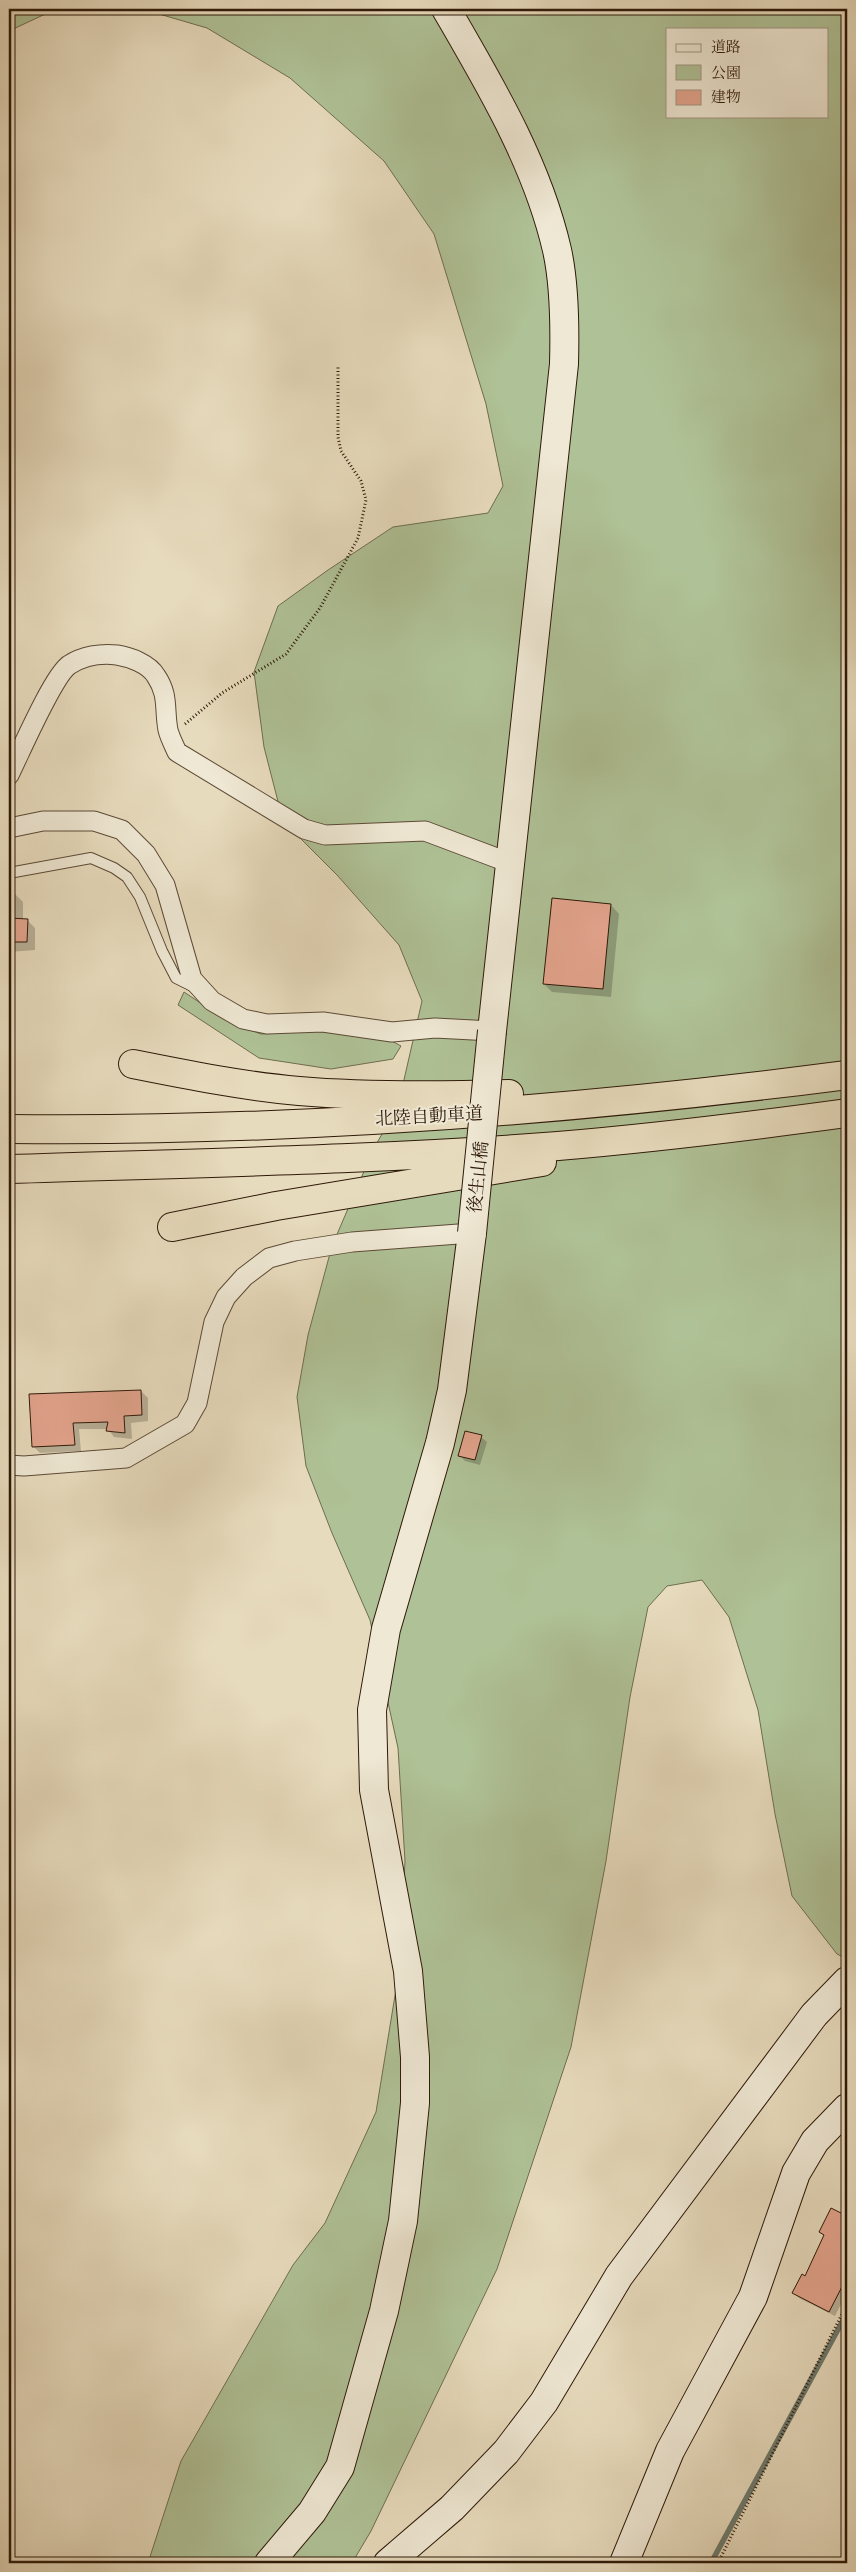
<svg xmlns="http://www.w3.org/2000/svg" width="856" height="2572" font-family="'Libre Bodoni','Noto Serif JP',serif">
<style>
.green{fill:#afc196;stroke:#6e6d50;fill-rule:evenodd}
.shadow{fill:#0003}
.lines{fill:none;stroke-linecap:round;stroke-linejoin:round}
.stream{stroke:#6d7a6e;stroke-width:5.5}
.building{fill:#e3a48d;stroke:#2e1909}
.lane-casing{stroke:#5c4a36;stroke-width:12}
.street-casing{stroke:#5c4a36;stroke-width:21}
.secondary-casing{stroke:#2e1909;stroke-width:30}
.highway-casing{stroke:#2e1909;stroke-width:30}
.path{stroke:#2e1909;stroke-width:3;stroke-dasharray:1 2.5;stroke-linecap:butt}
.lane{stroke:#efe8d4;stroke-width:10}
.street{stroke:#efe8d4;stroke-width:19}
.secondary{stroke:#efe8d4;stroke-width:28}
.highway{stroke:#e7dbbd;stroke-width:28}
.secondary-bridge-casing{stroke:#2e1909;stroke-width:30;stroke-linecap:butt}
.secondary-bridge{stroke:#efe8d4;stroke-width:28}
.labels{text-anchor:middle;stroke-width:4;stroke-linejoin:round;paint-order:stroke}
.street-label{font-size:18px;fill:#2e1909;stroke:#efe8d4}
</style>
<rect width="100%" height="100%" fill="#e7dbbd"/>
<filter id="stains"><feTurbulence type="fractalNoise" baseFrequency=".004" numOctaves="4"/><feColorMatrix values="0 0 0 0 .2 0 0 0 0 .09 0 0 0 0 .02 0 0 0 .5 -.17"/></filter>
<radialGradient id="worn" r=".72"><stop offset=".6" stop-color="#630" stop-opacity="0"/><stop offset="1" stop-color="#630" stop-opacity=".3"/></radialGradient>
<path class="green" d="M9 9H56L9 31Z
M142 9H847V1959L837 1954 792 1896 775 1814 758 1710 729 1617 702 1580 667 1586 648 1607 630 1697 606 1861 571 2047 497 2269 371 2531 352 2563H148L181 2461 293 2265 325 2223 376 2112 399 1971 405 1861 398 1748 370 1620 332 1533 306 1466 297 1397 308 1335 332 1246 374 1148 398 1106 422 1001 399 945 337 875 283 821 264 747 254 672 278 606 328 570 393 527 488 513 503 486 486 404 434 234 384 161 290 78 207 28ZM667 29H827V116H667Z
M184 992 229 1022 261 1034 315 1031 388 1039 401 1046 393 1059 331 1069 259 1058 178 1005Z"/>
<path class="shadow" d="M9 894H15L23 902V920H27L35 928V950L9 952Z
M611 905 619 914 611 997 552 992 544 984Z
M141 1391 148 1398V1421L131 1423 132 1439 114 1437 108 1429H79L81 1451 40 1453 33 1446 30 1395Z
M481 1437 487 1442 480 1465 465 1461 460 1456Z
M832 2210 847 2218V2292L835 2316 799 2298 794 2293 805 2278 825 2236 820 2232Z"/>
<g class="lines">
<path class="stream" d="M711 2563 847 2313"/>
</g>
<path class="building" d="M552 898 611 904 603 989 543 984Z
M9 918 28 919 27 942H9Z
M141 1390 142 1415 124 1416 125 1433 106 1431 108 1422 73 1423 75 1445 32 1447 29 1394Z
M465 1431 482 1435 475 1460 458 1456Z
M831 2208 847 2216V2277L829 2312 792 2293 802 2274 805 2276 824 2235 819 2232Z"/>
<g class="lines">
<defs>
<path id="lane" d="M9 873 91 858 114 868 127 877 140 897 162 951 176 978 194 987"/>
<path id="street" d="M9 775C20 753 53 676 69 665 83 656 101 653 117 655 130 657 149 664 156 676 169 695 164 709 168 730 170 738 174 745 177 752L304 829 325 835 425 831 510 863
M9 828 43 821H94L122 830 146 854 165 885 192 979 212 1001 243 1019 267 1024 323 1022 392 1032 435 1028 492 1031
M9 1465 24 1466 126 1458 185 1424 197 1403 214 1322 226 1297 244 1277 269 1258 295 1251 352 1242 472 1233"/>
<path id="secondary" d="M446 9C490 85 537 163 557 250 565 286 565 327 564 364L492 1031
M269 2563 312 2512 340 2467 384 2311 403 2221 415 2103V2057L408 1971 374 1790 372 1710 386 1629 440 1443 452 1390 472 1233
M388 2563 452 2508 506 2452 544 2402 619 2276 814 2015 847 1981
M624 2563 670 2451 753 2297 796 2173 815 2141 847 2108"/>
<path id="highway" d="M133 1064C188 1075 243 1086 299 1091 368 1097 439 1096 509 1094
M9 1129C289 1132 569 1111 847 1075
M9 1169C192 1163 375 1160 558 1146 654 1138 751 1126 847 1113
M172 1227 276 1206 542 1162"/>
</defs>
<use href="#lane" class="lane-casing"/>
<use href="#street" class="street-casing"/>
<use href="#secondary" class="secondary-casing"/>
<use href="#highway" class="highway-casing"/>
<path class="path" d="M185 724 222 693 286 654 320 608 358 538 366 500 361 481 341 451 338 437V367
M718 2563 847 2304"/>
<use href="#lane" class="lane"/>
<use href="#street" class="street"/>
<use href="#secondary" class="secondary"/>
<use href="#highway" class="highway"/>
<defs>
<path id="secondary-bridge" d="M472 1233 492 1031"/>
</defs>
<use href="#secondary-bridge" class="secondary-bridge-casing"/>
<use href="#secondary-bridge" class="secondary-bridge"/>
</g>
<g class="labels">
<g class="street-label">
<text transform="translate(429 1116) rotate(-3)" y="6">北陸自動車道</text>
<text transform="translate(478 1177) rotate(-84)" y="6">後生山橋</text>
</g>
</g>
<rect width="856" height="2572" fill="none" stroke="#e7dbbd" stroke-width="30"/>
<rect x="10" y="10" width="836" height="2552" fill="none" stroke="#2e1909" stroke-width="2.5"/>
<rect x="15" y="15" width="826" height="2542" fill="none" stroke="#2e1909"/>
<rect x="666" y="28" width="162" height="90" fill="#efe8d4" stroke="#a29583"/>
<rect x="676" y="44" width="25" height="8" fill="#efe8d4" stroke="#a29583"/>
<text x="711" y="52" font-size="15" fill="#2e1909">道路</text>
<rect x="676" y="65" width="25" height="15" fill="#afc196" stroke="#a29583"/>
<text x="711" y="78" font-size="15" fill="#2e1909">公園</text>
<rect x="676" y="90" width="25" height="15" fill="#e3a48d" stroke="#a29583"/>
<text x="711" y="102" font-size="15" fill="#2e1909">建物</text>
<rect width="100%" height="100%" filter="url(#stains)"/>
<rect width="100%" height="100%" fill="url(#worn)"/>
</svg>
